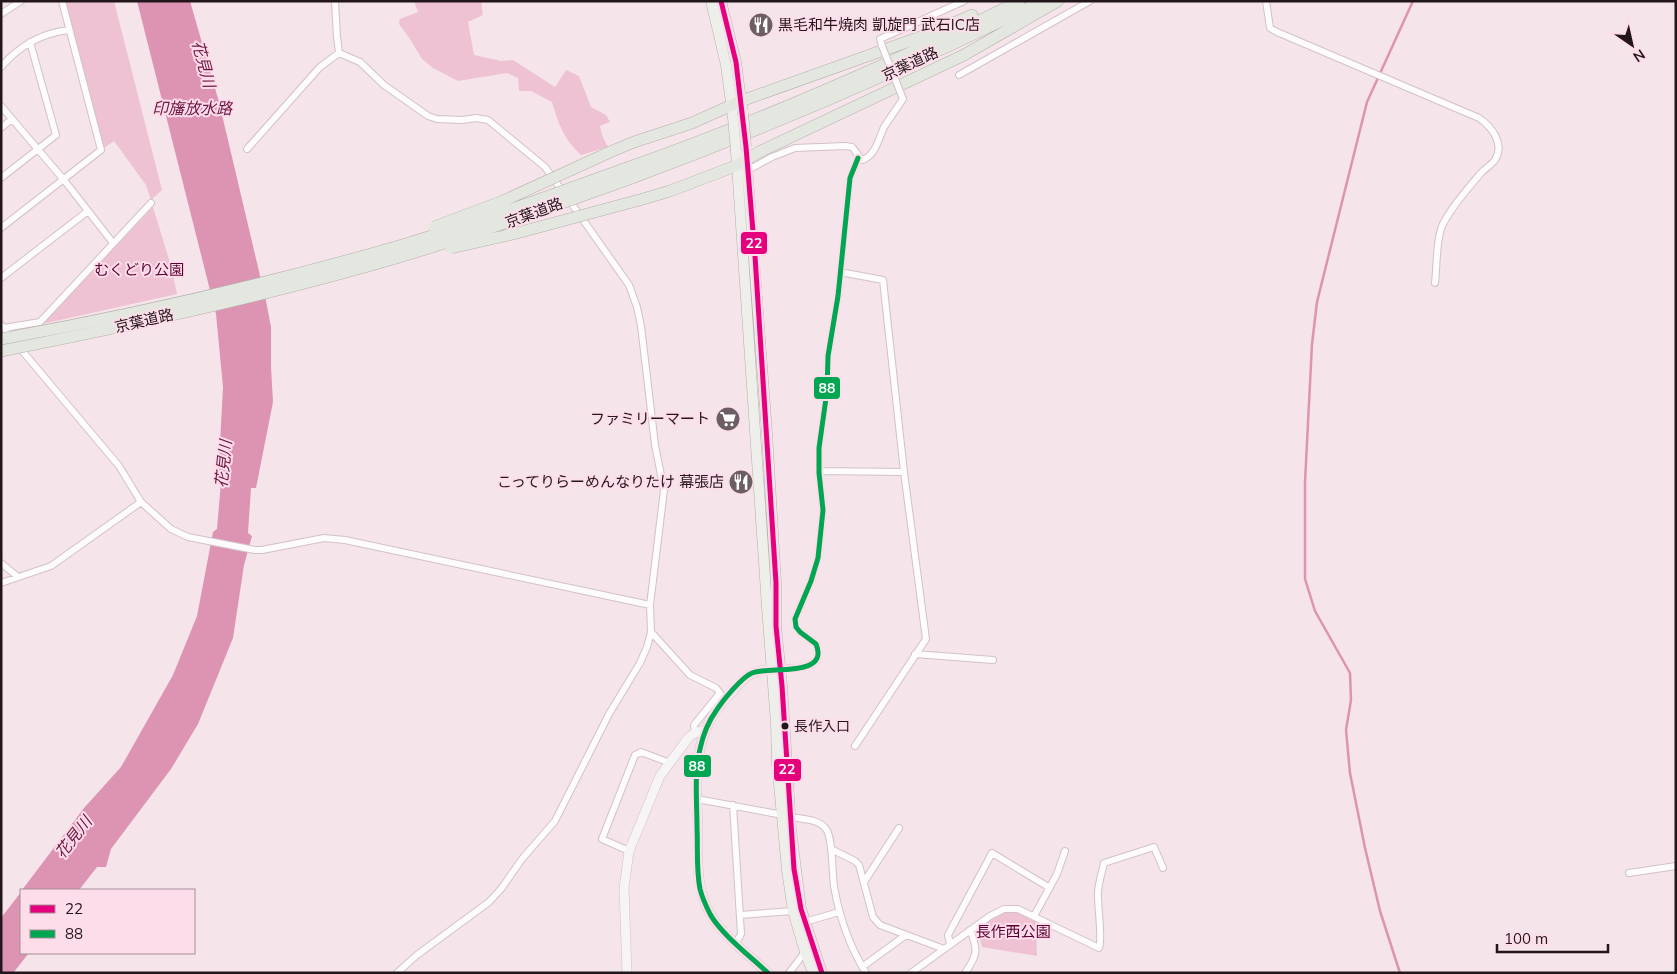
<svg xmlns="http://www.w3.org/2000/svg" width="1677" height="974" font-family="Mulish,'Noto Sans JP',sans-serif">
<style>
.green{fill:#eec2d3}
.water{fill:#dc94b2}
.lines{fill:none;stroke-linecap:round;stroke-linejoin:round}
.stream{stroke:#dc94b2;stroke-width:2.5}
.street-casing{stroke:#d1c2c8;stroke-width:8}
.secondary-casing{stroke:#d1c2c8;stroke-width:10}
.primary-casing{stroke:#b3b0ab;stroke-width:11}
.highway-casing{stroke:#b3b0ab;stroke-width:12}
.street{stroke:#fefbfc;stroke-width:6}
.secondary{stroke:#f6f4f4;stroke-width:9}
.primary{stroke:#eeeeea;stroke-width:10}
.highway{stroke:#e3e7df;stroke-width:11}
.street-bridge-casing{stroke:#d1c2c8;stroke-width:8;stroke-linecap:butt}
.primary-bridge-casing{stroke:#b3b0ab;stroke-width:11;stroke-linecap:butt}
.highway-bridge-casing{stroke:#b3b0ab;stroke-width:12;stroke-linecap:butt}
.street-bridge{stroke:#fefbfc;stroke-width:6}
.primary-bridge{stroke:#eeeeea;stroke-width:10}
.highway-bridge{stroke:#e3e7df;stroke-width:11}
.bus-1-casing{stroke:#fddde9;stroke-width:9}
.bus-2-casing{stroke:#fddde9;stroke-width:9}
.bus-1{stroke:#e5007d;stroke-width:5}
.bus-2{stroke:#00a651;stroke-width:5}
.bus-dot{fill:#22161b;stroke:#fddde9;stroke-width:2}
.labels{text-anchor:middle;stroke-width:4;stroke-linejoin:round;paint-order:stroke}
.bus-label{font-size:14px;fill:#22161b;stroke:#fddde9;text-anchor:start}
.poi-label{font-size:15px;fill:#22161b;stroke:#fddde9;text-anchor:end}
.street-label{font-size:15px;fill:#22161b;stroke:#fddde9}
.park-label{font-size:15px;fill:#5a0033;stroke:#fddde9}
.water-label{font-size:16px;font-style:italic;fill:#6d1643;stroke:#fddde9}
.line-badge{stroke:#fddde9;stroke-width:2}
.badge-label{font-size:14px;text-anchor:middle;font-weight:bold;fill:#fff}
</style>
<rect width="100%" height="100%" fill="#f6e4eb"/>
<path class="green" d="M65 1H114L162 190 151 200 146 185 114 141 104 148Z
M414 1H481L483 15 468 22 474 55 501 61 513 60 555 87 566 70 579 76 591 107 606 115 610 122 600 126 602 135 608 147 581 155C563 138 559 125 552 102L531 91H519L518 78 507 73 458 81 433 68 422 59 410 39 399 24 400 19 418 12Z
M153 207 171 266 177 294 42 324Z
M1006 912H1018L1036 920 1037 956 982 947 978 932C985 921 994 916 1006 912Z"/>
<path class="water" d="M137 1H190L219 102 266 301 271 327V367L273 402 256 488H251L248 533 252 536 244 565 233 638 198 724 171 769 111 849 106 867H97L79 890H22L84 808 121 767 173 675 197 616 213 532 217 529 221 482 218 480 223 387 216 314Z
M21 892V953H29L13 973H1V918Z"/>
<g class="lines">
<path class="stream" d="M1400 973 1380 911 1365 848 1350 773 1346 730 1351 700 1350 673 1315 611 1305 579V482L1312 344 1317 302 1367 102 1413 1"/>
<defs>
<path id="street" d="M335 1 337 37 339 53 360 62 384 85 428 116 437 119 462 120 476 118 488 120 545 167 563 192
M1266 1 1270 28 1277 32 1479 118C1492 127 1505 144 1495 160 1491 165 1485 169 1481 173 1468 188 1453 205 1444 222 1436 236 1437 266 1435 283
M1 14 21 1
M882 46 880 39 964 1
M1 67C19 46 42 33 69 30
M959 75 1090 1
M1 106 64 180 113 243
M1 128 12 119
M247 149 320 67 339 53
M748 170 772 157 795 148 845 146 852 147 862 160C875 157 879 138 884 127
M1 178 56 135 30 42
M1 228 101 150 62 1
M840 272 883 280 904 472 926 639 855 746
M1 278 88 211
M1 325 12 337
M4 328 40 322 151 203
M19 347 119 466 141 502 171 529 188 537 255 550H262L324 538 345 540 650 605
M819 471 904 472
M1 563 18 577
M1 583 51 566 141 502
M651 632 690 675 716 688 720 693 694 725 695 733
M915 654 993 660
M780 669C797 668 826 670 816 644L800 632 796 627 795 619 811 581 818 558 823 510 819 473V448L827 391 828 356 838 296 850 178 858 158
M697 799 783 815
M733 805 741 934 736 943
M790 817C802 819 819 819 826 829 833 838 832 873 834 886 839 916 850 947 866 973
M831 849 855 861 859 865 873 917 880 925 944 949
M629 851 602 839 635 755 641 752 670 763
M1629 873 1676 866
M864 882 899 828
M740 915 793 911
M1034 916 1057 874 1065 851
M805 922 839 912
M950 944 948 935 992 853 1050 888
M862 967 906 935
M397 973 417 955 489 902 501 889 522 859 555 821 609 714 640 663 647 647 651 632 650 605 664 490 655 445 641 326 637 307 629 285 569 200
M789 973 805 952
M911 973 990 916 1004 909H1018L1099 948C1103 938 1097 905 1098 891 1099 882 1102 872 1104 863L1154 847 1163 868
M965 973C978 955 978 949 970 930"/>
<path id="secondary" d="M627 973 624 888 629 851 660 776 689 737 695 733 705 730
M768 973C747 953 718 933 706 906 696 882 698 857 698 831 697 791 691 744 717 709 721 703 727 698 732 692 747 674 752 670 777 669"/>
<path id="primary" d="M711 1 726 65 733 117
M721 1 736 62 742 108
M736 151 767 607 776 723 777 762 787 870 793 911 805 952 813 973
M746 152 767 433 776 583V626L782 686 791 830 801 909 822 973"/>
<path id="highway" d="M610 152 634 142 692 123 741 101 926 35 972 15
M624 169C710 139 795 104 878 67 925 46 973 25 1019 1
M629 179C770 127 907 68 1042 1
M643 199 670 191 738 165 759 152 964 55 1058 1"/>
</defs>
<use href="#street" class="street-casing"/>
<use href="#secondary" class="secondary-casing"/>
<use href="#primary" class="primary-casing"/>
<use href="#highway" class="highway-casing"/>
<use href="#street" class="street"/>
<use href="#secondary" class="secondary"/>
<use href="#primary" class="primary"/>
<use href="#highway" class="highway"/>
<defs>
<path id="street-bridge" d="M882 46 903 99 884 127"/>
<path id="primary-bridge" d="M743 113 746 147
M733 117 736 151"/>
<path id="highway-bridge" d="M434 227 503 201 610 152
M451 248 517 233 643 199
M1 339C132 315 263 285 392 248 470 225 547 197 624 169
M1 351C134 325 266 296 396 258 474 235 551 207 629 179"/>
</defs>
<use href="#street-bridge" class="street-bridge-casing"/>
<use href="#primary-bridge" class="primary-bridge-casing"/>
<use href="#highway-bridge" class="highway-bridge-casing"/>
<use href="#street-bridge" class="street-bridge"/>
<use href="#primary-bridge" class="primary-bridge"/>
<use href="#highway-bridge" class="highway-bridge"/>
<defs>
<path id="bus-1" d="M721 1 736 62 746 147 755 256 776 583V626L782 686 794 869 801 909 822 973"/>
<path id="bus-2" d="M768 973C751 957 721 934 710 914 706 906 702 897 700 889 696 869 698 848 697 828 697 802 694 774 700 749 703 735 708 722 716 711 723 700 742 677 752 673 769 666 830 678 816 644L800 632 796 627 795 619 811 581 818 558 823 510 819 473V448L827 391 828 356 838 296 850 178 858 158"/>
</defs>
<use href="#bus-1" class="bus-1-casing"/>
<use href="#bus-2" class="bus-2-casing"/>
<use href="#bus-1" class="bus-1"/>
<use href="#bus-2" class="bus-2"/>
</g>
<defs>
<symbol id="restaurant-disc" viewBox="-11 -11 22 22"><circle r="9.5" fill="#6c5e64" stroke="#fddde9"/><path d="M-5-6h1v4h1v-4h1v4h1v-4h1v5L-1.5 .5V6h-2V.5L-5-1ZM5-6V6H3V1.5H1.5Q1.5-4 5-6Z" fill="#fff"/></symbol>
<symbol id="supermarket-disc" viewBox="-11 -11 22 22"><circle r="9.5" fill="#6c5e64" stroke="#fddde9"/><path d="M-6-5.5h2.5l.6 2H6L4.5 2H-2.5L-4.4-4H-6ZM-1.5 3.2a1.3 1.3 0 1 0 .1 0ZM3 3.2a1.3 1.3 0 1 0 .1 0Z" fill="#fff"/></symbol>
</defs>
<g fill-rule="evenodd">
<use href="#restaurant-disc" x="747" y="11" width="28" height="28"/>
<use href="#supermarket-disc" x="714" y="405" width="28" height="28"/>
<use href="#restaurant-disc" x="727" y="468" width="28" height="28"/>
</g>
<circle class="bus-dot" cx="785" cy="726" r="4.5"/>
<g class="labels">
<g class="bus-label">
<text x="794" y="731">長作入口</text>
</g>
<g class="poi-label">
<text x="778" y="30" text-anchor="start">黒毛和牛焼肉 凱旋門 武石IC店</text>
<text x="710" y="424">ファミリーマート</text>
<text x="724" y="487">こってりらーめんなりたけ 幕張店</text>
</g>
<g class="street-label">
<text transform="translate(910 64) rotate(-25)" y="5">京葉道路</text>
<text transform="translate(534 213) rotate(-20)" y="5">京葉道路</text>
<text transform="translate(144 321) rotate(-13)" y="5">京葉道路</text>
</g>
<g class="park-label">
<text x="139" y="275">むくどり公園</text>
<text x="1013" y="937">長作西公園</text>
</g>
<g class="water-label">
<text transform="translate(204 64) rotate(75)" y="6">花見川</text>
<text x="192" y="114">印旛放水路</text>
<text transform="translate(223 464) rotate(-84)" y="6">花見川</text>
<text transform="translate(73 837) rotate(-52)" y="6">花見川</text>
</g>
</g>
<g class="line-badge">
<rect x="740" y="231" width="28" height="24" rx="5" fill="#e5007d"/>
<rect x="813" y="376" width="28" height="24" rx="5" fill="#00a651"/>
<rect x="683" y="754" width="29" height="24" rx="5" fill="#00a651"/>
<rect x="773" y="758" width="29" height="24" rx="5" fill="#e5007d"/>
</g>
<g class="badge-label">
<text x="754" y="248">22</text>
<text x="827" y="393">88</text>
<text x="697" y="771">88</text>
<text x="787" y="774">22</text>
</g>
<rect width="1677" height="974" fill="none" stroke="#22161b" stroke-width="5"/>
<rect x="20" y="889" width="175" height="65" fill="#fddde9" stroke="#a58d97"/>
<rect x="30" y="905" width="25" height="8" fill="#e5007d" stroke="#a58d97"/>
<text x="65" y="914" font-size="15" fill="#22161b">22</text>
<rect x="30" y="930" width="25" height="8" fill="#00a651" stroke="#a58d97"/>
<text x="65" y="939" font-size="15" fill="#22161b">88</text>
<g transform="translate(1632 45) rotate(146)" stroke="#fddde9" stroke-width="4" paint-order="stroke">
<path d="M0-4L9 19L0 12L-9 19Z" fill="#22161b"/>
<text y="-8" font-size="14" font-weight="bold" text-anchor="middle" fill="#22161b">N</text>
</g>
<path d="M1497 944v8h111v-8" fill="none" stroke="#22161b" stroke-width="2.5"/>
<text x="1504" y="944" font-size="15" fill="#22161b" stroke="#fddde9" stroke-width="4" paint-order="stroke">100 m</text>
</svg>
